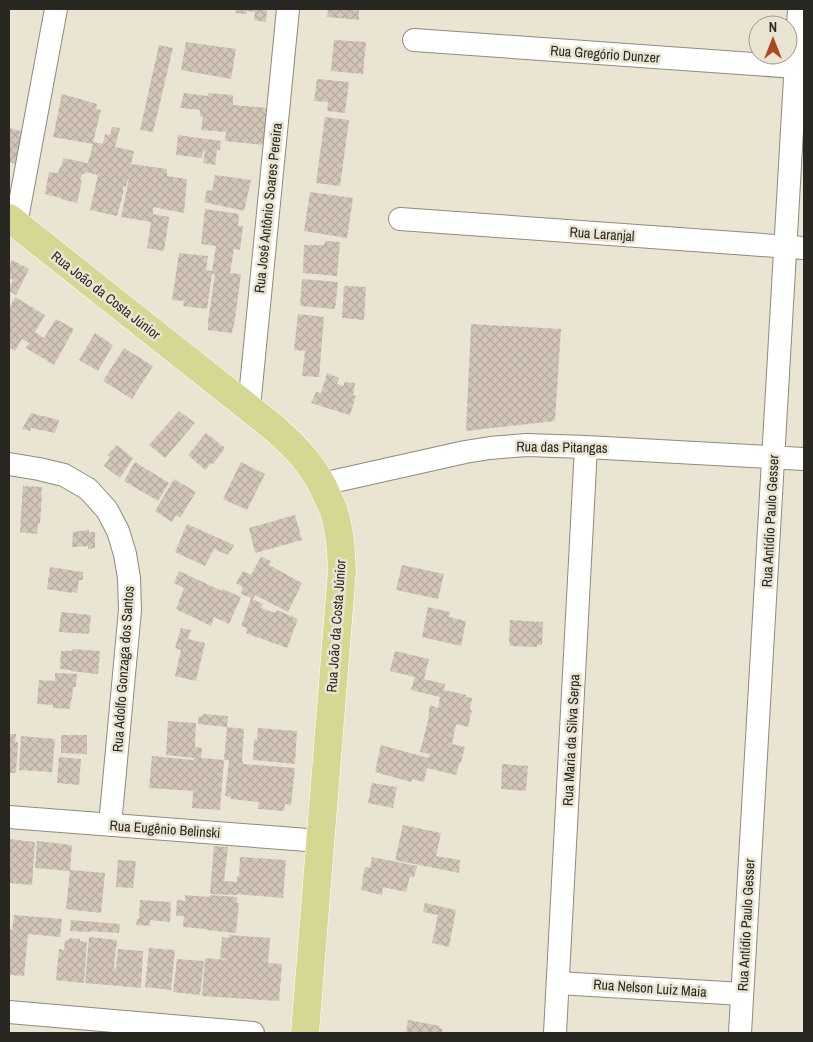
<svg xmlns="http://www.w3.org/2000/svg" width="813" height="1042" font-family="'Archivo Narrow',sans-serif">
<style>
.building{fill:url(#building-cross-hatch)}
.lines{fill:none;stroke-linecap:round;stroke-linejoin:round}
.minor-casing{stroke:#918a7b;stroke-width:24}
.major-casing{stroke:#fff;stroke-width:29}
.minor{stroke:#fff;stroke-width:22}
.major{stroke:#d4d893;stroke-width:28}
.labels{text-anchor:middle;stroke-width:5;stroke-linejoin:round;paint-order:stroke}
.street-label{font-size:14px;fill:#292721;stroke:#eae4d3}
</style>
<defs>
<pattern id="building-cross-hatch" width="8" height="8" patternUnits="userSpaceOnUse" patternTransform="scale(1.25)"><rect width="8" height="8" fill="#d3c6b8"/><path d="M0 0l8 8M0 8l8-8" fill="none" stroke="#b5aa9e"/></pattern>
</defs>
<rect width="100%" height="100%" fill="#eae4d3"/>
<path class="building" d="M235 9H267L266 22 254 20 255 12 247 11 246 14 235 13Z
M328 9H359V20L327 17Z
M334 40 366 42 363 74 331 71Z
M186 42 236 49 231 79 181 70Z
M159 45 173 48 153 132 140 130Z
M317 79 349 82 345 113 327 111 328 102 314 101Z
M184 93 208 96V93L233 95V105L267 108 263 145 225 141 226 132 201 130 203 117 200 116V110L180 108Z
M62 94 97 104 96 109 101 110 93 142 103 144 105 134 110 135 112 127 120 128 115 147 134 151 131 164 167 169V176L187 179 184 213 153 207V214L169 217 164 251 147 248 151 222 121 217 129 179H128L126 187 123 186V190H124L117 216 90 210 98 175 86 172 85 174H82L80 180 82 181 77 203 61 199V198L45 194 49 172 57 173 59 171 60 166H62L63 158 88 163 93 144 53 137Z
M325 117 349 120 340 186 316 183Z
M9 128 24 132 16 164 9 162Z
M178 135 221 141 220 150H217L215 165 203 163 205 151H203L202 158 176 155Z
M215 175 251 180 244 211 204 202 207 190 212 191Z
M310 192 353 198 347 238 304 231Z
M205 209 239 214 238 226H243L240 250 234 249 230 273 241 274 234 326H233L232 333 208 330V322L215 274H212L207 309 183 306 184 301 172 300 179 253 208 256 206 270 212 271 216 246 201 244Z
M325 241 340 242 337 276 303 273 304 245H324Z
M12 260 29 269 16 295 9 291V288L13 280 9 278V265Z
M302 279 338 282 335 309 300 306Z
M344 286 366 287 364 320 342 318Z
M15 297 45 315 35 332 44 338 56 319 74 329 54 365 26 348 29 343 22 339 15 351 9 347V308Z
M298 314 324 317 319 377 302 376 305 351 294 350Z
M471 324 561 329 555 421 466 431Z
M95 333 113 345 98 371 79 360Z
M124 348 153 366 132 399 103 381Z
M327 373 339 378 337 384 344 386V382L355 383 353 395 356 396 350 415 311 403 316 392 321 393Z
M179 411 195 423 165 458 149 445Z
M31 413 59 420 55 433 31 428 30 431 22 429Z
M206 433 225 448 213 464 211 463 205 470 188 455Z
M117 445 133 458 120 478 104 466 110 457 107 455Z
M135 462 169 483 158 501 124 481Z
M241 462 265 474 247 510 223 499Z
M174 479 196 492 180 518 176 515 172 522 155 511Z
M23 486 42 487 41 494H42L40 524 38 523 37 534 20 532Z
M295 515 302 540 255 553 249 528Z
M187 524 234 545 231 551H229L228 555 214 549 205 566 175 552Z
M89 530V532H95V548L88 549V546L72 547 73 532Z
M261 557 271 561 269 565 302 583 288 612 255 595 253 599 263 604 261 608 275 613 277 610 298 619 287 648 246 633 247 628 241 626 251 598 241 594 243 587 236 583 243 571 251 575Z
M402 565 444 574 438 599 396 590Z
M50 567 83 572V580H79L77 593 72 592V593L47 589Z
M179 571 222 591 223 589 241 597 229 624 214 617 211 626 176 609 184 588 174 583Z
M428 607 450 612 449 617 466 621 461 646 422 637Z
M61 612 91 615 89 634 59 632Z
M510 620 543 622 542 645H537V647L510 646V643H509Z
M181 628 191 630 188 639 205 643 196 681 175 676 181 650 175 648Z
M72 649 100 651 98 674 71 671V670L60 669 61 651H72Z
M395 651 429 659 424 679 445 684 444 690 466 695V697L472 698 470 710H472L468 727 456 724 452 744 465 747 461 762H460L456 775 427 768 424 782 412 779 411 782 375 772 381 745 428 758 430 754 420 752 429 717H428L430 705 438 708 440 697 411 690 415 677 390 671Z
M55 673 77 674 76 687H73L72 699H71L70 709 53 708V705L37 704 39 680 55 681Z
M203 714 228 716 227 727 198 724 199 716H203Z
M168 721 196 723 195 747 202 748 201 758 224 760 220 810 192 808 193 791 149 788 152 756 194 760V758L166 755Z
M227 727 244 729 242 761 243 762V764L295 768 291 805 285 804 284 811 258 809 259 802 230 799 231 797 225 796 229 760H224Z
M258 728 297 731 295 764 253 760 254 740H257Z
M9 734H16L15 742H18L16 773H9Z
M61 735H87V754L61 753Z
M21 736 55 739 52 772 19 770Z
M59 757 81 759 79 785 57 783Z
M502 764 528 766 526 791 501 789Z
M372 783 397 787 393 808 368 803Z
M403 825 441 833 436 856 460 860 459 873 395 860Z
M9 839 35 842 32 885 9 883Z
M37 841 72 845 70 871 35 868Z
M214 846 228 847 224 881 237 882V876L239 877 240 857 286 860 283 898 237 894V895L210 894Z
M372 857 417 866 414 877 410 876 406 892 383 887 382 895 361 890 363 882 362 881 365 867 370 868Z
M118 860 136 861 133 888 116 887Z
M70 870 105 873 101 913 66 909Z
M185 895 209 897 210 895 237 897V903H239L236 933 206 930V929L183 927 184 916H176L177 900 185 901Z
M140 900 171 902 170 922 150 920V926L136 925 137 919H139Z
M425 903 456 910 449 947 432 943 438 915 423 912Z
M14 915 62 919 60 937 28 934 24 976 9 975V929L12 930Z
M71 920 120 924 119 933 90 931V932L70 931Z
M229 935 270 938 268 963 282 964 279 1001 202 996 205 958 228 960 220 958 222 937 229 938Z
M89 937 117 940 114 968 116 969 118 949 143 951 141 988 85 983Z
M70 938 80 939V941L87 942 84 983 56 980 59 949 64 950 65 940H69Z
M149 948 175 950 171 990 145 987Z
M177 959 204 961 200 995 173 992Z
M408 1020 440 1026 439 1028 442 1029V1033H406Z"/>
<g class="lines">
<defs>
<path id="minor" d="M414 40 796 67
M400 219 804 248
M16 224 56 9
M249 407 288 9
M9 464 39 469 64 475 88 489 107 510 118 531 125 554 129 578 130 610 110 825
M322 484 465 452 490 448 526 445 586 447 804 459
M9 817 320 841
M558 983 742 994
M9 1012 253 1033
M555 1033 586 447
M740 1033 799 9"/>
<path id="major" d="M9 218 274 428C298 449 316 468 328 498 330 502 333 507 334 512 340 531 341 550 342 570L305 1033"/>
</defs>
<use href="#minor" class="minor-casing"/>
<use href="#major" class="major-casing"/>
<use href="#minor" class="minor"/>
<use href="#major" class="major"/>
</g>
<g class="labels">
<g class="street-label">
<text transform="translate(605 54) rotate(4)" y="5">Rua Gregório Dunzer</text>
<text transform="translate(268 208) rotate(-84)" y="5">Rua José Antônio Soares Pereira</text>
<text transform="translate(602 234) rotate(4)" y="5">Rua Laranjal</text>
<text transform="translate(106 295) rotate(38)" y="5">Rua João da Costa Júnior</text>
<text transform="translate(562 447) rotate(1)" y="5">Rua das Pitangas</text>
<text transform="translate(770 521) rotate(-87)" y="5">Rua Antídio Paulo Gesser</text>
<text transform="translate(336 626) rotate(-86)" y="5">Rua João da Costa Júnior</text>
<text transform="translate(123 669) rotate(-86)" y="5">Rua Adolfo Gonzaga dos Santos</text>
<text transform="translate(571 740) rotate(-87)" y="5">Rua Maria da Silva Serpa</text>
<text transform="translate(165 829) rotate(4)" y="5">Rua Eugênio Belinski</text>
<text transform="translate(746 925) rotate(-87)" y="5">Rua Antídio Paulo Gesser</text>
<text transform="translate(650 988) rotate(4)" y="5">Rua Nelson Luiz Maia</text>
</g>
</g>
<rect width="813" height="1042" fill="none" stroke="#292721" stroke-width="20"/>
<g transform="translate(773 40)"><circle r="24" fill="#eae4d3" stroke="#9d988c"/>
<path d="M0-4L9 19L0 12L-9 19Z" fill="#ad4623"/>
<text y="-8" font-size="14" font-weight="bold" text-anchor="middle" fill="#292721">N</text>
</g>
</svg>
